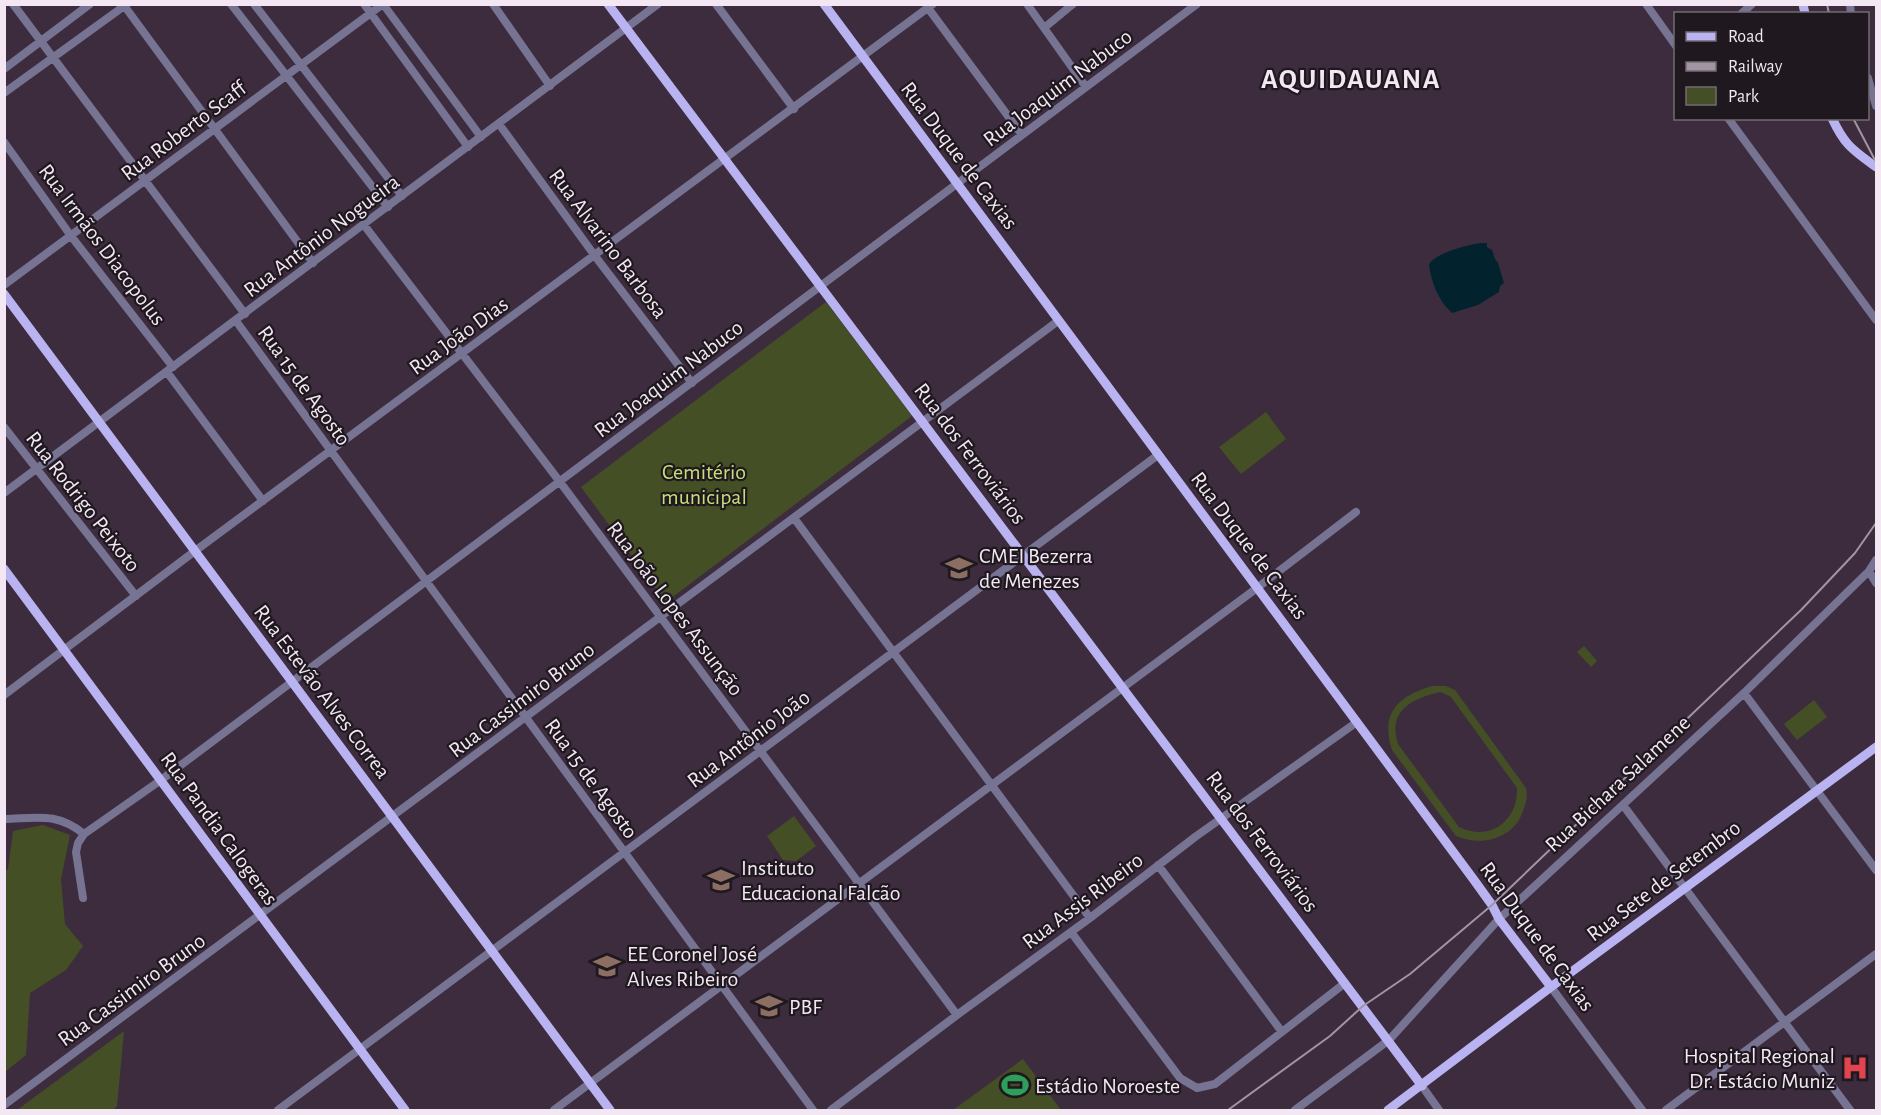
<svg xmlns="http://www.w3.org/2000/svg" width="1881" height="1115" font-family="'Alegreya Sans',sans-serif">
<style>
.green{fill:#454f25;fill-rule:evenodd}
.water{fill:#02232d}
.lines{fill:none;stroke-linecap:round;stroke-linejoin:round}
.minor{stroke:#767492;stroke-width:8}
.major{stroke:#b9b3f2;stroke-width:9}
.rail{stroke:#a295a3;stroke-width:2}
.labels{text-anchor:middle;stroke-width:4.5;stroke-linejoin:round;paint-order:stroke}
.street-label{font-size:22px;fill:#f2e7f2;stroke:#1f181f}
.park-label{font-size:22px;fill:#c6df76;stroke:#1f181f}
.poi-label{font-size:22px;fill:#f2e7f2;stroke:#1f181f;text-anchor:start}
.district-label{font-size:28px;font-weight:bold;letter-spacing:1.5px;fill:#f2e7f2;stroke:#1f181f}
</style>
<rect width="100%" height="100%" fill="#3c2c3e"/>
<path class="green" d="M826 302 912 416 666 602 581 487Z
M1266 412 1286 439 1241 474 1219 447Z
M1584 646 1597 661 1591 667 1577 652Z
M1432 686H1446L1455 690 1526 788C1528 796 1526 803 1523 811 1514 839 1481 847 1456 836L1392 750C1380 713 1398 696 1432 686ZM1441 692 1451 697 1517 788C1518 821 1490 842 1459 827L1398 744C1387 710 1413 698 1441 692Z
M1814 700 1827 717 1797 740 1784 724Z
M794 816 816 846 796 861 783 860 767 836Z
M43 825 70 835 61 879 65 924 83 946 66 970 30 993 26 1055 5 1072V872L8 869 13 831Z
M124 1031 117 1106 113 1110H17Z
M1023 1059 1061 1110H953Z"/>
<path class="water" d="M1480 243H1487V247L1492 250 1495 259 1498 263 1504 283 1500 286 1499 292 1478 305 1452 313C1438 300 1431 282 1429 264 1436 253 1467 245 1480 243Z"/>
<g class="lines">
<path class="minor" d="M13 4 245 314
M123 4 313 263
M231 4 388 207
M254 4 402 196
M364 4 468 147
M383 4 481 137
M493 4 550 86
M716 4 794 109
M1027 4 1086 87
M1646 4 1676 46
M1850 4 1851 14
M928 8 1022 135
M1741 14 1752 4
M1044 28 1073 4
M4 69 90 4
M1868 78 1876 106
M4 93 127 4
M1728 118 1876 320
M499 124 595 256 692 383
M4 142 71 236 173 367
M364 225 560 482 957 1015
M4 285 383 4
M236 321 813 1110
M167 372 263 501
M4 427 136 596
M4 493 658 4
M794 518 1090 918
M1869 571 1876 583
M1744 693 1876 870
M4 695 195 551 933 4
M1623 805 1850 1110
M4 819C38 818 57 812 84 834
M1158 865 1282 1032
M83 898 76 852 78 843 84 834 161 780 1197 4
M1071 932 1180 1078 1197 1088 1215 1084 1345 983
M1551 987 1642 1110
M1422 1086 1439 1110
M4 1105 1058 321
M278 1110 1158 455
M554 1110 1257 588 1356 512
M831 1110 957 1015 1090 918 1195 837 1357 722
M1295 1110 1389 1040 1499 919 1744 693 1869 571 1876 560
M1666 1110 1876 954"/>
<path class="major" d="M608 4 1422 1086
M824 4 1474 880 1492 905 1499 919 1551 987
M1803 4 1805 14
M1832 118C1845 146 1853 150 1876 167
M4 294 610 1110
M4 569 405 1110
M1388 1110 1551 987 1876 747"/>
<path class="rail" d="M1827 4 1829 14
M1853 118 1876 162
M1228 1110 1330 1036 1363 1006 1410 974 1492 905 1801 610 1855 553 1876 523"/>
</g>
<defs>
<symbol id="school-bare" viewBox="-9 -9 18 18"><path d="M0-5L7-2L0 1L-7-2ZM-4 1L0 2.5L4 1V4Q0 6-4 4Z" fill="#8d6e63" stroke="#1f181f" stroke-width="2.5" paint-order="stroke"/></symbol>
<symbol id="hospital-bare" viewBox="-9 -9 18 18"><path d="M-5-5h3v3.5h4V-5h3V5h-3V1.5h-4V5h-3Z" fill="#e0444e" stroke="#1f181f" stroke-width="2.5" paint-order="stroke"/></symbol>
<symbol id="stadium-bare" viewBox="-9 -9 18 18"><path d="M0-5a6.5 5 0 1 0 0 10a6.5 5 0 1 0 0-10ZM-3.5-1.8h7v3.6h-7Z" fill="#2e9e5b" stroke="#1f181f" stroke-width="2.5" paint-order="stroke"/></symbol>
</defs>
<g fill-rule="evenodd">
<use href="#school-bare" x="940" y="549" width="38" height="38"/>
<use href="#school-bare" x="702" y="861" width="38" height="38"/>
<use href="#school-bare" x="588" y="947" width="38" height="38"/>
<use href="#school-bare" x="750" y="987" width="38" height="38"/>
<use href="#hospital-bare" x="1836" y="1049" width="38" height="38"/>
<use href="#stadium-bare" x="996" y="1066" width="38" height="38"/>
</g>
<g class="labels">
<g class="street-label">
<text transform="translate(1057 87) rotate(-37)" y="8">Rua Joaquim Nabuco</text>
<text transform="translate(183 130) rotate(-37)" y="8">Rua Roberto Scaff</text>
<text transform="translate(960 155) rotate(53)" y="8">Rua Duque de Caxias</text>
<text transform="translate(321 235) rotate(-37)" y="8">Rua Antônio Nogueira</text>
<text transform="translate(609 243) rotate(53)" y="8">Rua Alvarino Barbosa</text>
<text transform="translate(103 244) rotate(53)" y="8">Rua Irmãos Diacopolus</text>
<text transform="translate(458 335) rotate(-36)" y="8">Rua João Dias</text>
<text transform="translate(668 378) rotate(-37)" y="8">Rua Joaquim Nabuco</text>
<text transform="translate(305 385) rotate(54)" y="8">Rua 15 de Agosto</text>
<text transform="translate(971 453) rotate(53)" y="8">Rua dos Ferroviários</text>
<text transform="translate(84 501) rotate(52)" y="8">Rua Rodrigo Peixoto</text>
<text transform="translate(1250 545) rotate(53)" y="8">Rua Duque de Caxias</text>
<text transform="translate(676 608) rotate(53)" y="8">Rua João Lopes Assunção</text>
<text transform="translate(323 691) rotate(53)" y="8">Rua Estevão Alves Correa</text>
<text transform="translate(521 699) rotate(-37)" y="8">Rua Cassimiro Bruno</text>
<text transform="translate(748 738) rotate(-37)" y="8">Rua Antônio João</text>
<text transform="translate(592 778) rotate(54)" y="8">Rua 15 de Agosto</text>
<text transform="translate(1617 783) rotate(-43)" y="8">Rua Bichara Salamene</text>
<text transform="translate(220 828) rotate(54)" y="8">Rua Pandia Calogeras</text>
<text transform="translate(1263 841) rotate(53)" y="8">Rua dos Ferroviários</text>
<text transform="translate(1663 880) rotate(-37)" y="8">Rua Sete de Setembro</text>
<text transform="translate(1082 900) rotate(-37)" y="8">Rua Assis Ribeiro</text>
<text transform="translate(1538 936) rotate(54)" y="8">Rua Duque de Caxias</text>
<text transform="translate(131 989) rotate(-36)" y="8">Rua Cassimiro Bruno</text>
</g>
<g class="park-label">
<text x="704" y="479">Cemitério<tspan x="704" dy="25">municipal</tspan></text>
</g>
<g class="poi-label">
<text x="979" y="563">CMEI Bezerra<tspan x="979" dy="25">de Menezes</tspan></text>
<text x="741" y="875">Instituto<tspan x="741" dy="25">Educacional Falcão</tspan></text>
<text x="627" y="961">EE Coronel José<tspan x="627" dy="25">Alves Ribeiro</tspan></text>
<text x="789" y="1014">PBF</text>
<text x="1835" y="1063" text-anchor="end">Hospital Regional<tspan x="1835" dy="25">Dr. Estácio Muniz</tspan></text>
<text x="1035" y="1093">Estádio Noroeste</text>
</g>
<g class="district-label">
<text x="1351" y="88">AQUIDAUANA</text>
</g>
</g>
<rect width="1881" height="1115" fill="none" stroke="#f2e7f2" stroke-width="12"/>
<rect x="1674" y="12" width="195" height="108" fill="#1f181f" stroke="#736b73" stroke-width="1.5"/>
<rect x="1686" y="32" width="30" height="9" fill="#b9b3f2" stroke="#736b73" stroke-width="1.5"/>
<text x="1728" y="42" font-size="18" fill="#f2e7f2">Road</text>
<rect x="1686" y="62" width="30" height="9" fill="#a295a3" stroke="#736b73" stroke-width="1.5"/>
<text x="1728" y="72" font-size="18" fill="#f2e7f2">Railway</text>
<rect x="1686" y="87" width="30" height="18" fill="#454f25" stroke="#736b73" stroke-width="1.5"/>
<text x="1728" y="102" font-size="18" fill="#f2e7f2">Park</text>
</svg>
